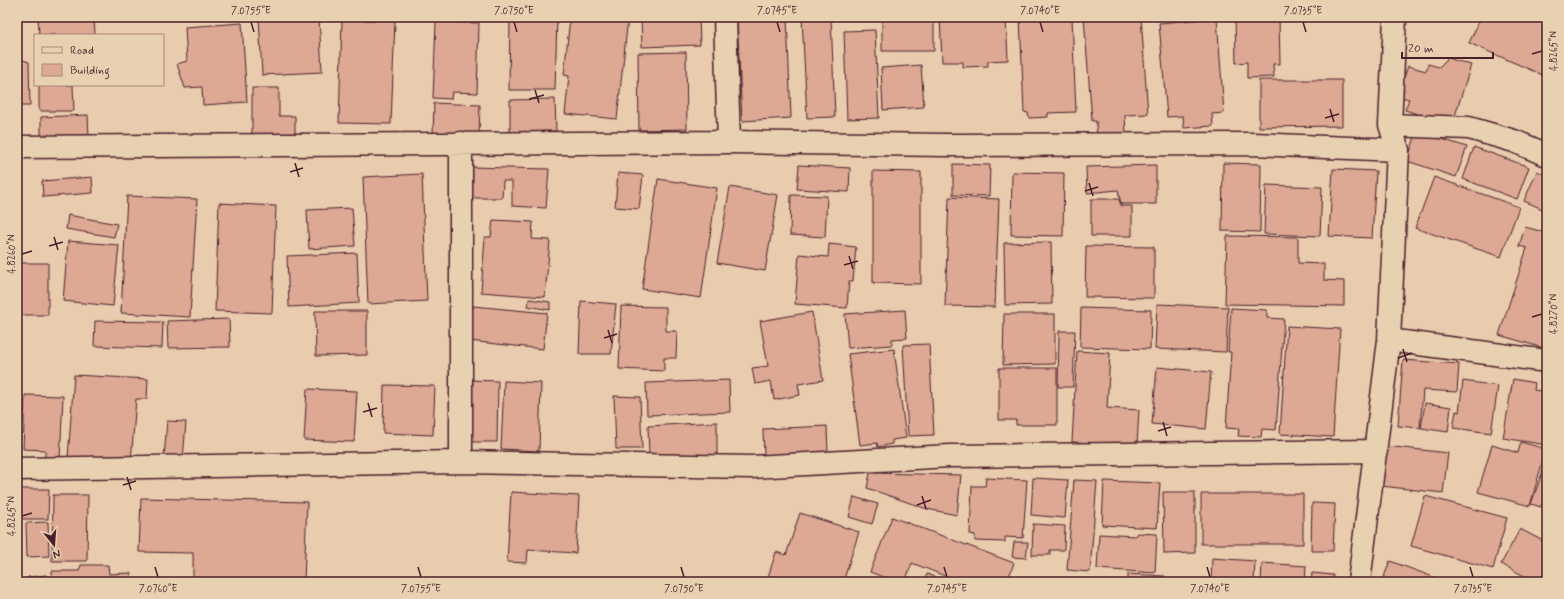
<svg xmlns="http://www.w3.org/2000/svg" width="1564" height="599" font-family="Mynerve,sans-serif">
<style>
.building{fill:#dda994;stroke:#4a1f2b}
.lines{fill:none;stroke-linecap:round;stroke-linejoin:round}
.minor-casing{stroke:#4a1f2b;stroke-width:25}
.minor{stroke:#e8d1b1;stroke-width:22}
.ticks{fill:none;stroke:#4a1f2b;stroke-width:1.5}
.neatline{fill:none;stroke:#4a1f2b;stroke-width:1.5}
.ticks-label{font-size:10px;text-anchor:middle;fill:#4a1f2b}
</style>
<rect width="100%" height="100%" fill="#e9ccae"/>
<filter id="ink" filterUnits="userSpaceOnUse"><feTurbulence type="fractalNoise" baseFrequency=".025" numOctaves="2"/><feDisplacementMap in="SourceGraphic" scale="8" xChannelSelector="R" yChannelSelector="G"/><feConvolveMatrix kernelMatrix="1 2 1 2 8 2 1 2 1" color-interpolation-filters="sRGB"/></filter>
<g filter="url(#ink)">
<path class="building" d="M38 17H94L95 35H39Z
M259 17H319L322 72 262 75Z
M510 17 557 18 555 90H509Z
M570 17 628 18 617 119 565 114 569 76 564 75Z
M641 17H699L700 45 642 47Z
M737 17H787L791 118 742 121Z
M802 17H831L835 117 807 118Z
M882 17H934V51H882Z
M940 17H1006L1008 60 988 61V66L963 67V62H942Z
M1020 17H1072L1076 112 1048 113V117L1029 118 1028 113 1024 112Z
M1084 17H1141L1148 114 1125 115 1126 136 1097 138 1096 121H1092Z
M1157 17H1190V19L1157 20Z
M1235 17H1279L1280 64H1273L1274 77 1247 78V62L1236 63Z
M1481 17H1547V77L1469 43Z
M1217 18 1224 113 1212 114 1213 126 1184 128 1183 116 1167 117 1159 23Z
M342 19 395 21 391 124 339 123Z
M436 22 479 23 477 93 452 92 451 99 433 98Z
M242 23 247 102 203 105 202 87 185 88 177 64 187 61 185 27Z
M875 30 879 118 847 119 844 31Z
M686 52 687 129 639 130 638 53Z
M17 56V58L29 62 30 106H17Z
M1448 58 1471 65 1453 122H1442L1405 110 1409 99 1401 97 1404 90 1400 89 1408 66 1426 71 1428 64 1439 67Z
M921 65 924 107 883 110 881 68Z
M1259 80H1342V126L1259 127Z
M39 85H73L74 111H39Z
M252 88H279V116H295V139H252Z
M555 99 556 131 510 132V100Z
M434 103 480 105 479 135 433 134Z
M88 115 89 137 41 139V117Z
M1417 131 1467 147 1456 177 1407 161Z
M1474 147 1529 167 1517 199 1463 179Z
M1223 163 1261 164 1260 232 1222 231Z
M953 164 990 165 989 196 953 195Z
M799 165 850 168 849 192 797 189Z
M1156 165V204H1121L1118 190 1087 193 1086 167Z
M470 167 549 169 546 208 512 206V181H503L502 198H469Z
M1333 169 1376 171 1372 238 1329 236Z
M873 171 921 172V284L873 283Z
M1537 171 1547 176V211L1524 201Z
M1012 172 1064 173 1063 236 1011 235Z
M618 173 643 175 639 209 615 207Z
M422 174 427 301 368 304 363 177Z
M92 177 93 193 43 197 42 181Z
M1434 177 1519 207 1501 257 1415 228Z
M658 179 717 188 701 298 642 289Z
M1266 185 1322 187 1320 236 1264 234Z
M730 187 778 195 765 271 717 263Z
M791 195 827 196 825 237 790 235Z
M127 196 197 199 190 317 121 313Z
M949 197 999 199 995 307 945 306Z
M1091 199H1119L1121 206H1132V236H1091Z
M219 203 276 206 272 313 215 311Z
M352 208 355 246 309 249 307 210Z
M68 215 117 224 114 237 66 229Z
M493 220 533 222 532 239 550 240 545 297 481 292 485 237H491Z
M1525 227 1547 233V349L1499 335 1527 248 1519 246Z
M1227 236 1298 237V263L1324 264V280L1344 281V306L1225 304Z
M68 241 119 245 113 306 63 301Z
M1051 242 1052 304 1005 305 1004 243Z
M829 244 856 247 853 281H849L847 308 795 304 799 254 828 257Z
M1086 246 1154 247V298L1085 297Z
M357 253 359 303 289 307 287 256Z
M17 263H48V315H17Z
M529 299 550 302V310L528 306Z
M581 301 616 304 611 354H579Z
M1157 304 1228 307 1226 352 1155 349Z
M473 306 547 313 543 349 469 341Z
M621 306 666 307V331H677L676 358H664V371L619 369Z
M1081 308 1151 310 1150 349 1080 347Z
M1231 308 1267 310V318L1284 319 1276 430 1262 429 1261 437 1238 436 1239 429 1226 428 1231 352H1228Z
M905 310 907 338 892 339V345L848 348 845 314Z
M315 311H367V355L316 356Z
M812 312 823 380 798 384 800 395 774 400 771 381 755 384 752 368 768 366 760 321Z
M1004 314H1055V364L1003 365Z
M229 319 230 347 168 348 167 321Z
M95 321 163 322 162 348 94 346Z
M1287 326 1340 329 1333 437 1280 434Z
M1059 331H1075L1073 387H1058Z
M929 344 934 435 908 436 903 345Z
M894 349 906 438 892 440V444L878 447 877 443 860 445 848 354Z
M1077 351 1110 353 1107 408 1139 410 1137 445 1072 442Z
M1403 360 1459 364 1457 392 1423 390 1420 428 1398 426Z
M1157 367 1211 372 1206 429 1152 424Z
M999 368H1057V425H1016V420H999Z
M74 375 148 379 147 399H136L131 462 68 458Z
M1513 379 1535 383 1534 390 1547 392V445L1503 438Z
M467 380 498 381 497 442H466Z
M729 380 730 412 647 415 646 383Z
M504 381 541 383 539 451 501 449Z
M1463 381 1498 386 1491 433 1453 428 1456 411 1459 412Z
M384 385 435 386 433 435 383 433Z
M307 389 357 391 354 442 304 440Z
M25 395 63 396 60 459 45 463V450L23 449Z
M614 396 640 397 642 449H616Z
M1425 403 1451 407 1448 432 1421 428Z
M167 421 186 422 183 460 164 458Z
M717 422V455H649L648 426Z
M827 426 828 453 764 456 763 429Z
M1521 442 1546 449 1530 506 1478 492 1492 445 1518 453Z
M1386 446 1448 453 1443 493 1381 486Z
M1547 459V503L1543 502 1541 507 1531 504Z
M870 473 961 475 957 515 927 509 867 488Z
M986 478 1027 480 1023 538 1005 537V542L975 541V535L970 534 972 486H985Z
M1033 478 1068 480 1065 518 1031 515Z
M1074 480 1097 481 1090 572 1067 570Z
M1104 481 1160 483 1157 528 1102 525Z
M17 489H49L48 519H17Z
M511 492 579 496 576 553 528 550 527 563 507 562Z
M1163 492H1195V553L1164 554Z
M1201 494H1303V544H1201Z
M53 495H88L87 561H52Z
M1425 496 1507 518 1493 569 1411 546Z
M854 497 878 504 872 524 849 517Z
M141 498 307 502 304 582 193 580V553L139 552Z
M1312 503 1335 504 1333 551H1311Z
M800 513 859 532 843 582H772L767 580 776 552 786 555Z
M892 517 1014 563 1007 582H960L912 563 905 582H896L870 572Z
M48 522 49 556 27 557 26 523Z
M1033 524 1065 526 1064 550H1050V555H1032Z
M1520 529 1547 543V582H1536L1501 564Z
M1137 533 1157 534 1155 573 1097 569 1099 534 1135 536Z
M1014 542H1028L1026 558 1012 557Z
M1212 558 1255 561 1254 582H1211Z
M1390 561 1447 582H1382Z
M1262 563 1306 566 1305 582H1261Z
M81 565H108L109 574 131 573V582H52V571H79Z
M1312 573 1333 575V582H1311Z
M927 574 946 582H924Z
M1128 574 1165 576V582H1128Z
M46 575V582H28V577Z"/>
<g class="lines">
<defs>
<path id="minor" d="M725 17 729 142
M1390 125 1469 128 1514 141 1547 155
M461 143V462
M17 147 729 142 946 145 1253 144 1398 150
M1389 340 1547 361
M17 469 461 462 751 467 950 456 1376 451
M1359 582 1389 340 1398 150 1390 125 1395 17"/>
</defs>
<use href="#minor" class="minor-casing"/>
<use href="#minor" class="minor"/>
</g>
</g>
<path class="ticks" d="M251 22 254 32M514 22 517 32M777 22 780 32M1040 22 1043 32M1303 22 1306 32M1532 54 1542 51M535 90 539 103M530 99 544 95M1330 109 1334 122M1325 118 1339 114M295 163 299 177M290 172 303 168M1089 183 1093 196M1085 191 1098 187M54 237 58 250M49 246 63 242M22 254 32 251M849 256 853 269M844 265 858 261M1532 317 1542 314M608 330 612 343M604 338 617 334M1403 349 1407 362M1398 358 1412 353M368 403 372 417M363 412 377 408M1163 422 1167 436M1158 431 1171 427M127 477 131 490M123 485 136 481M922 496 926 509M917 505 931 500M22 516 32 513M155 567 158 577M418 567 421 577M681 567 684 577M944 567 947 577M1207 567 1210 577M1470 567 1473 577"/>
<rect width="1564" height="599" fill="none" stroke="#e8d1b1" stroke-width="44"/>
<rect x="34" y="34" width="130" height="52" fill="#e8d1b1" stroke="#a98a7b"/>
<rect x="42" y="47" width="20" height="6" fill="#e8d1b1" stroke="#a98a7b"/>
<text x="70" y="54" font-size="12" fill="#4a1f2b">Road</text>
<rect x="42" y="64" width="20" height="12" fill="#dda994" stroke="#a98a7b"/>
<text x="70" y="74" font-size="12" fill="#4a1f2b">Building</text>
<g transform="translate(54 545) rotate(163)" stroke="#e8d1b1" stroke-width="3" paint-order="stroke">
<path d="M0-3L7 15L0 10L-7 15Z" fill="#4a1f2b"/>
<text y="-6" font-size="11" font-weight="bold" text-anchor="middle" fill="#4a1f2b">N</text>
</g>
<path d="M1402 52v6h91v-6" fill="none" stroke="#4a1f2b" stroke-width="2"/>
<text x="1408" y="52" font-size="12" fill="#4a1f2b" stroke="#e8d1b1" stroke-width="3" paint-order="stroke">20 m</text>
<rect x="22" y="22" width="1520" height="555" class="neatline"/>
<g class="ticks-label">
<text x="251" y="14">7.0755°E</text>
<text x="514" y="14">7.0750°E</text>
<text x="777" y="14">7.0745°E</text>
<text x="1040" y="14">7.0740°E</text>
<text x="1303" y="14">7.0735°E</text>
<text transform="translate(1553 51) rotate(-90)" y="4">4.8265°N</text>
<text transform="translate(11 254) rotate(-90)" y="4">4.8260°N</text>
<text transform="translate(1553 314) rotate(-90)" y="4">4.8270°N</text>
<text transform="translate(11 516) rotate(-90)" y="4">4.8265°N</text>
<text x="158" y="592">7.0760°E</text>
<text x="421" y="592">7.0755°E</text>
<text x="684" y="592">7.0750°E</text>
<text x="947" y="592">7.0745°E</text>
<text x="1210" y="592">7.0740°E</text>
<text x="1473" y="592">7.0735°E</text>
</g>
</svg>
